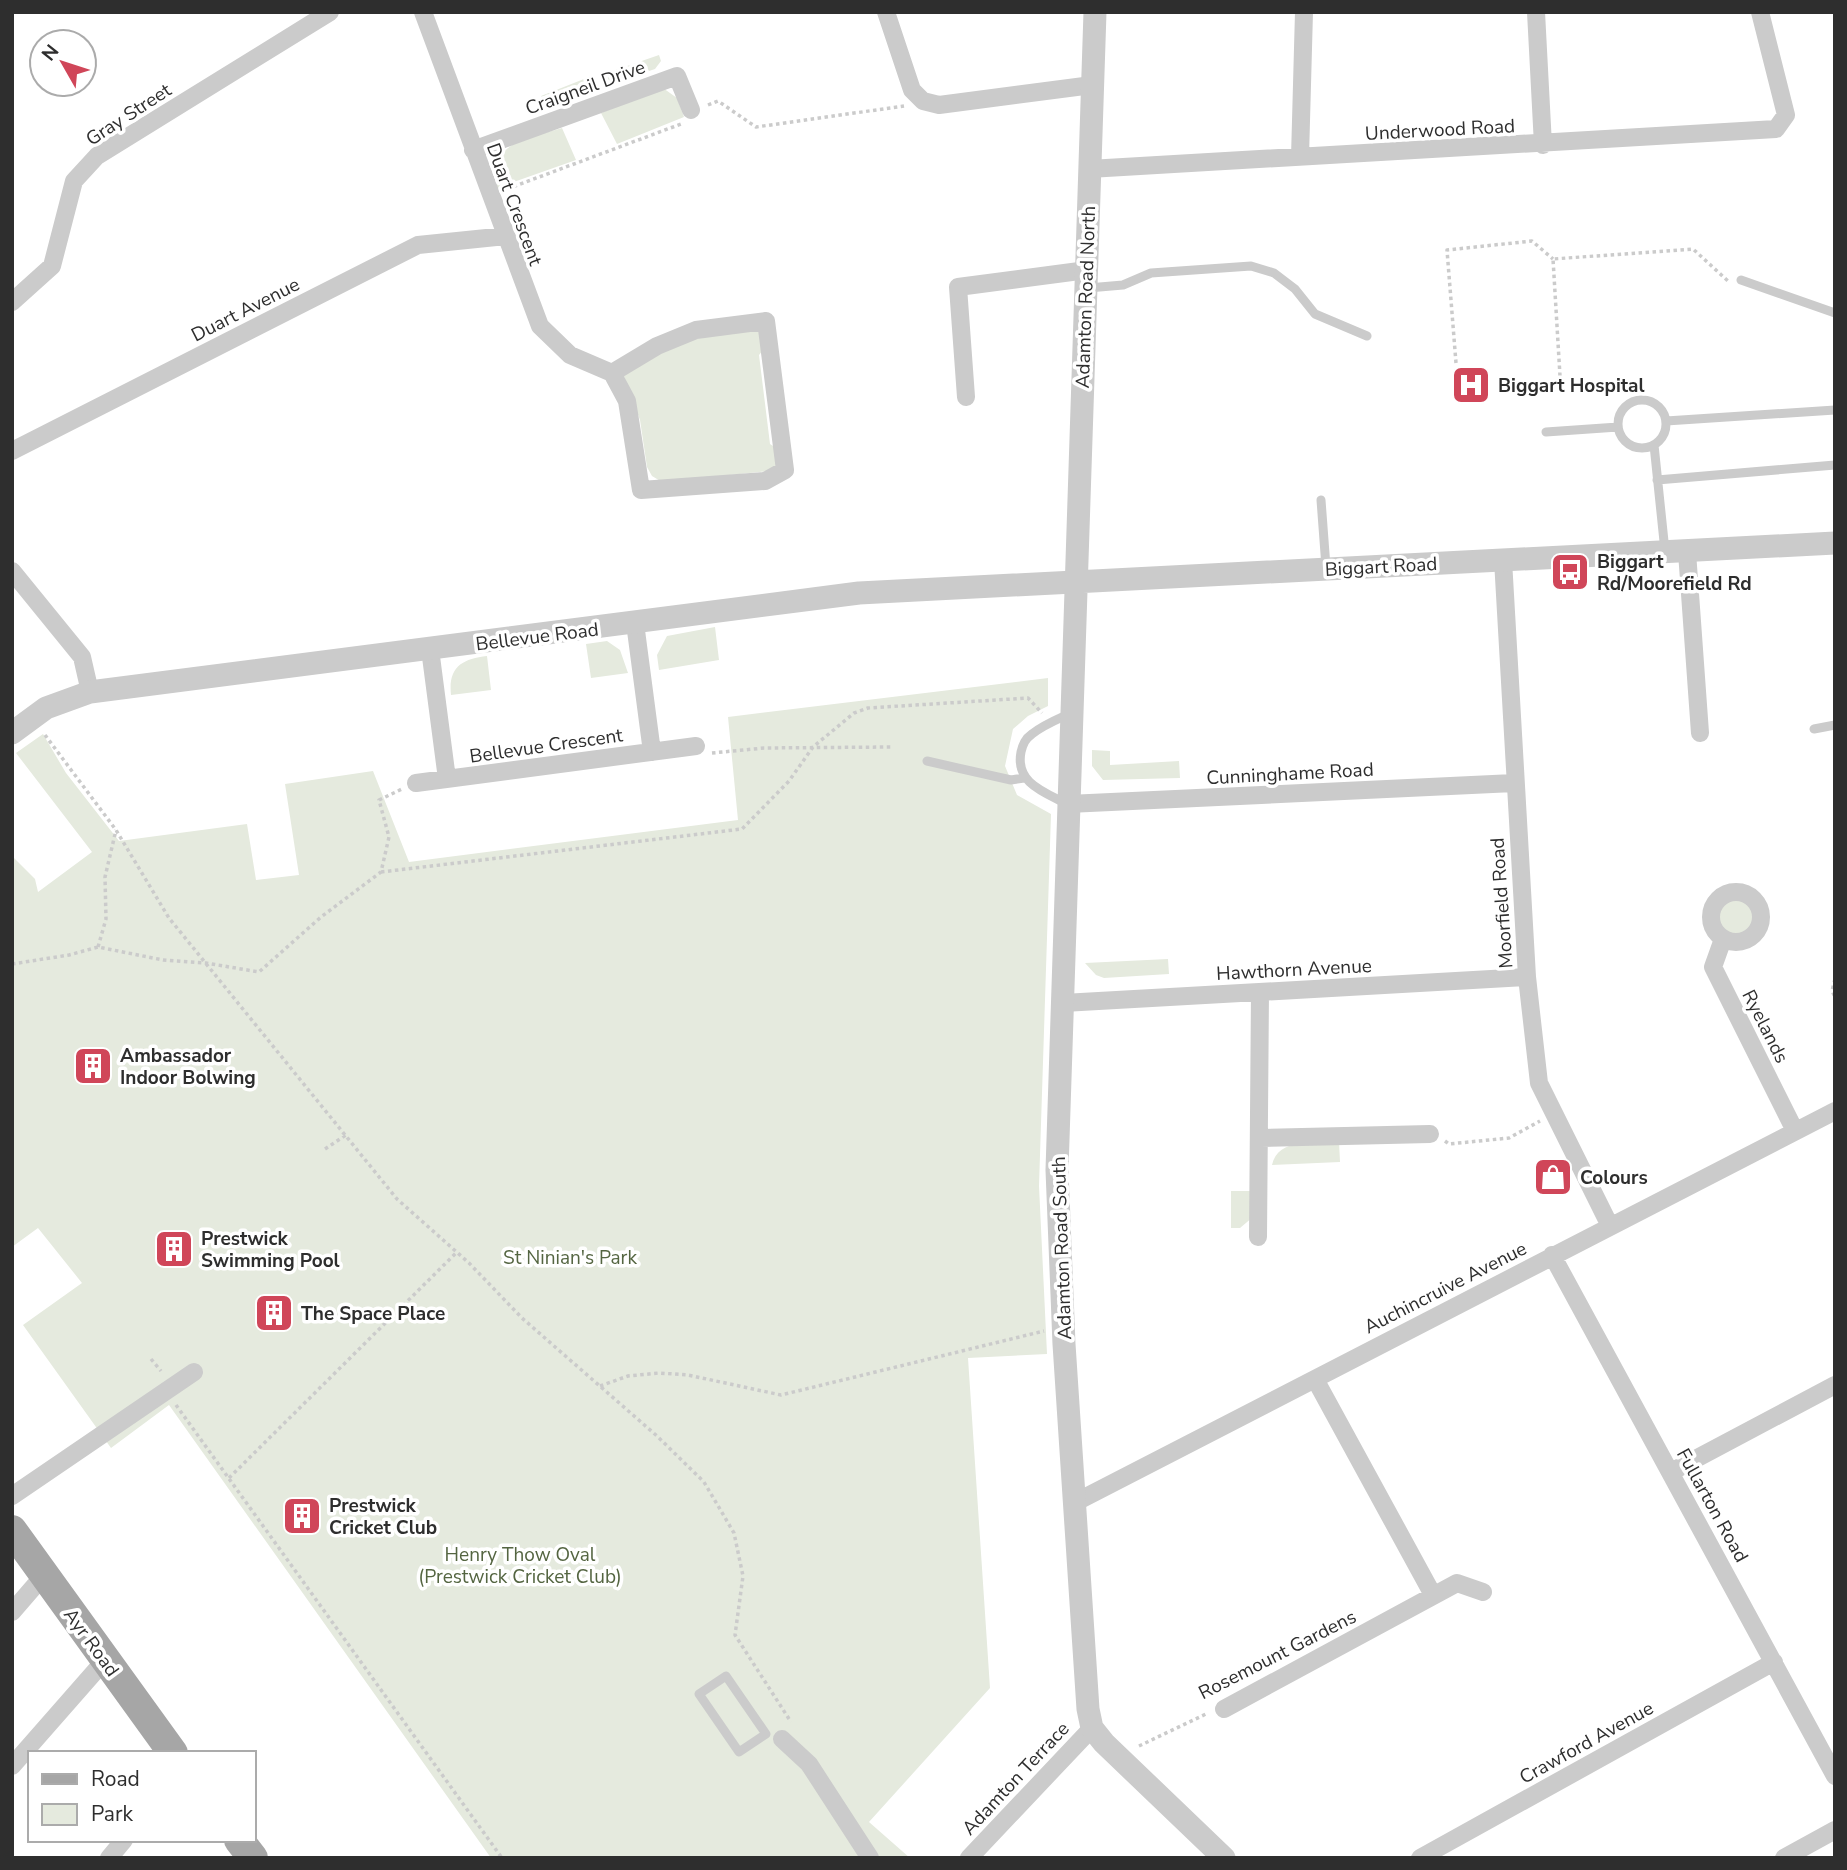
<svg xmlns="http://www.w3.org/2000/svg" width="1847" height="1870" font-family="'Nunito Sans',sans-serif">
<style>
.green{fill:#e5eade}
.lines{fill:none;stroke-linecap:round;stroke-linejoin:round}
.path{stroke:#cbcbcb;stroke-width:3.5;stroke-dasharray:3.5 3.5;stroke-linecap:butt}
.service{stroke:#cbcbcb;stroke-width:9}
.minor{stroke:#cbcbcb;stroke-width:18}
.tertiary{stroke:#cbcbcb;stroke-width:23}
.primary{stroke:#a6a6a6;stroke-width:30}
.labels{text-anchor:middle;stroke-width:7;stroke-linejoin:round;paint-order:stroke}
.street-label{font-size:19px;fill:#2e2e2e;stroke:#fff}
.poi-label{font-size:19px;font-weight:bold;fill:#2e2e2e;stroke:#fff;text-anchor:start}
.park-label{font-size:19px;fill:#546541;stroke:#fff}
</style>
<rect width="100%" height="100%" fill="#fff"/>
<path class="green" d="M659 55 661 61 655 69 607 85 604 74Z
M584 79 589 92 546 109 541 96Z
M663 88 677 98 684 117 617 144 601 113Z
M562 128 576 160 497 188C488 141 527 139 562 128Z
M754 328 761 334 764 349 759 355 770 444 776 448V467L769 471 662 482 652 476 647 467 640 420 623 374C663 343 705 335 754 328Z
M715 627 719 660 659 670 657 655 667 636Z
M607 641 620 650 628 673 591 678 586 644Z
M487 656 491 690 451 695C448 667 462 659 487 656Z
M1048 678V706L1028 716 1013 729 1005 766 1017 795 1051 814 1039 1186 1047 1354 968 1358 990 1688 869 1822 910 1858H491L169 1405 111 1448 23 1325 82 1283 38 1228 12 1247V856L35 879 38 892 92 852 16 753 43 734 66 773 119 841 247 824 256 880 299 875 285 784 373 771 409 862 738 820 728 717Z
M1092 750 1110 751V765L1179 761 1180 778 1103 780 1092 766Z
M1718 917a18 18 0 1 1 36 0a18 18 0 1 1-36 0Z
M1168 959 1169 974 1104 978 1096 975 1085 963Z
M1339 1141 1340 1162 1272 1165C1278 1137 1316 1143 1339 1141Z
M1231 1191H1252L1253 1217 1240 1228H1231Z"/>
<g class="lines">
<path class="path" d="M708 105 718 101 756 127 904 106
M507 189 681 124
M1456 363 1447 250 1532 241 1553 259
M1560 376 1553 259 1693 249 1728 281
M45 735 116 830 169 918 397 1199 469 1263 522 1318 657 1436 704 1482 734 1533 743 1576 735 1635 791 1722
M712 753 764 748 892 747
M381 872 742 829 789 781 813 747 854 713 868 708 1028 698 1042 713
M98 947 106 919 105 877 116 830
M12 964 69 955 98 947 163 960 206 963 259 972 321 917 381 872 389 837 379 800 402 789
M1835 979 1832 991 1835 997
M1445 1141 1449 1144 1509 1138 1540 1121
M325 1149 346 1135
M151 1359 161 1371
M600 1386 628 1376 659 1373 688 1375 781 1395 1044 1331
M176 1405 502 1858
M229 1478 457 1252
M1139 1746 1208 1713"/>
<path class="service" d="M1741 280 1835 313
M1088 288 1123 285 1151 273 1251 266 1274 273 1295 289 1315 314 1367 336
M1618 424a24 24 0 1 1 48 0a24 24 0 1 1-48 0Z
M1666 421 1835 410
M1546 432 1618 427
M1654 445 1665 551
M1657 480 1835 465
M1321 500 1326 567
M1814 729 1835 725
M927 761 1011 780 1024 778
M1067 804C1044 792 1015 783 1021 752 1023 744 1025 739 1032 734 1043 725 1058 719 1071 713
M726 1676 766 1734 739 1752 699 1694Z"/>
<path class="minor" d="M423 12 540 326 570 355 612 373 627 401 641 490 765 481 785 470 766 321 696 330 657 346 612 373
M886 12 912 90 923 101 939 105 1092 85
M1536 12 1543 145
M473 150 677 76 691 110
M1300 157 1304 12
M1089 169 1776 129 1786 115 1760 12
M12 302 52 266 74 181 97 156 330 12
M966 397 958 287 1087 270
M12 451 418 245 506 236
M1687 552 1700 733
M1503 560 1527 977 1539 1083 1610 1226
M12 571 82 657 90 692
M635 623 652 752
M430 649 447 779
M416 783 696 746
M1068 804 1514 783
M1711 917a25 25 0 1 1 50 0a25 25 0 1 1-50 0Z
M1723 939 1713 967 1795 1131
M1063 1003 1527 977
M1261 1138 1430 1134
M1258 1237 1260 992
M1552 1255 1835 1776
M1315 1379 1433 1595
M1671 1472 1835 1385
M12 1496 194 1372
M1076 1502 1835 1111
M12 1612 44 1575
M1224 1709 1457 1583 1483 1592
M782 1739 809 1764 870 1858
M12 1766 105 1660
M109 1858 124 1840
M969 1858 1092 1728
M1420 1858 1774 1662
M1784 1858 1835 1830"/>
<path class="tertiary" d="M1095 12 1057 1170 1064 1344 1088 1709 1092 1728 1104 1743 1224 1858
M12 733 46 708 90 692 859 593 1835 543"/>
<path class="primary" d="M12 1530 173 1753
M239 1840 253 1858"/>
</g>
<defs>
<symbol id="hospital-square" viewBox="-11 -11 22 22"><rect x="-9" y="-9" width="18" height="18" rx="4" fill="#d04659" stroke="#fff"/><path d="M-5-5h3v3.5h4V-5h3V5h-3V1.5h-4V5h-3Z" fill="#fff"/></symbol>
<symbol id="bus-square" viewBox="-11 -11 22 22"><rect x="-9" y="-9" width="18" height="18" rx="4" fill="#d04659" stroke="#fff"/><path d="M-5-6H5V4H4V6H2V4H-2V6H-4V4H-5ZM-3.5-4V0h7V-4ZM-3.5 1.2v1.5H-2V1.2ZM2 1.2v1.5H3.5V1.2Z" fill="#fff"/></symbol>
<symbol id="building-square" viewBox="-11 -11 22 22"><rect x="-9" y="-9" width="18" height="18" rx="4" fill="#d04659" stroke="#fff"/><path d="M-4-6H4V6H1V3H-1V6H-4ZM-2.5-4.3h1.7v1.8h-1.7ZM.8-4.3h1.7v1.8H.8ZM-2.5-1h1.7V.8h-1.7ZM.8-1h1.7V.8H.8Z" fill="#fff"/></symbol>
<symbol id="shop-square" viewBox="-11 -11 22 22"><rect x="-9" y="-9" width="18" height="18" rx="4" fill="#d04659" stroke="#fff"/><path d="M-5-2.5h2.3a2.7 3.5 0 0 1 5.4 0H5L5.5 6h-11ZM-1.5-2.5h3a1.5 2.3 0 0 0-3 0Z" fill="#fff"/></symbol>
</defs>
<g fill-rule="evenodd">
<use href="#hospital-square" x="1449" y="363" width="44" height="44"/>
<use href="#bus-square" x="1548" y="550" width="44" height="44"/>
<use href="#building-square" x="71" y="1044" width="44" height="44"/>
<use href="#shop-square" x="1531" y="1155" width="44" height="44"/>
<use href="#building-square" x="152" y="1227" width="44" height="44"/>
<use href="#building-square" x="252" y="1291" width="44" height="44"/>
<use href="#building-square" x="280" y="1494" width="44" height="44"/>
</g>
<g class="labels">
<g class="street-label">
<text transform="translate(585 87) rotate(-20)" y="7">Craigneil Drive</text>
<text transform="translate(128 114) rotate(-33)" y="7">Gray Street</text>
<text transform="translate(1440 129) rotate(-3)" y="7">Underwood Road</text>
<text transform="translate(515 204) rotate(70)" y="7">Duart Crescent</text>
<text transform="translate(1085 297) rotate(-88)" y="7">Adamton Road North</text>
<text transform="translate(245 309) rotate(-27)" y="7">Duart Avenue</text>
<text transform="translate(1381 566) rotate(-3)" y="7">Biggart Road</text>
<text transform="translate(537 636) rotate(-7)" y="7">Bellevue Road</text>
<text transform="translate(546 745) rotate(-8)" y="7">Bellevue Crescent</text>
<text transform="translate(1290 773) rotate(-3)" y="7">Cunninghame Road</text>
<text transform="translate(1501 903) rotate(-94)" y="7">Moorfield Road</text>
<text transform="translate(1294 969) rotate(-3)" y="7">Hawthorn Avenue</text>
<text transform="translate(1766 1026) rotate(63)" y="7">Ryelands</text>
<text transform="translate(1061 1248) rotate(-92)" y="7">Adamton Road South</text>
<text transform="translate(1445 1287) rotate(-27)" y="7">Auchincruive Avenue</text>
<text transform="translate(1713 1505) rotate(61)" y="7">Fullarton Road</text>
<text transform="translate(92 1642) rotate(54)" y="7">Ayr Road</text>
<text transform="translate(1277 1654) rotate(-27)" y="7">Rosemount Gardens</text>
<text transform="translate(1586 1742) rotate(-29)" y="7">Crawford Avenue</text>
<text transform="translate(1015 1778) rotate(-47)" y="7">Adamton Terrace</text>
</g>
<g class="poi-label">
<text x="1498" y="392">Biggart Hospital</text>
<text x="1597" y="568">Biggart<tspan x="1597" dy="22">Rd/Moorefield Rd</tspan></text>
<text x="120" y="1062">Ambassador<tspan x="120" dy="22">Indoor Bolwing</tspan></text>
<text x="1580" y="1184">Colours</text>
<text x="201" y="1245">Prestwick<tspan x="201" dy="22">Swimming Pool</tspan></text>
<text x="301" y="1320">The Space Place</text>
<text x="329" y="1512">Prestwick<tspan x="329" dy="22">Cricket Club</tspan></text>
</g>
<g class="park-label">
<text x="570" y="1264">St Ninian's Park</text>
<text x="520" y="1561">Henry Thow Oval<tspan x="520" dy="22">(Prestwick Cricket Club)</tspan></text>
</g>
</g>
<rect width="1847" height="1870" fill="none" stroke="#2e2e2e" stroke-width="28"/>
<rect x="28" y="1751" width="228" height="91" fill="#ffffff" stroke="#ababab" stroke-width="2"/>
<rect x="42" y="1774" width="35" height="10" fill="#a6a6a6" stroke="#ababab" stroke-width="2"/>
<text x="91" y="1786" font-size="21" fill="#2e2e2e">Road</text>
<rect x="42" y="1804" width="35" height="21" fill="#e5eade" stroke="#ababab" stroke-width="2"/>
<text x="91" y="1821" font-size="21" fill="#2e2e2e">Park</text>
<g transform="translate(63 63) rotate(309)"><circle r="33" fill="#ffffff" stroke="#ababab" stroke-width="2"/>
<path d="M0-5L12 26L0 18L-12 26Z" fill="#d04659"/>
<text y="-10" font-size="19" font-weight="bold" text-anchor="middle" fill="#2e2e2e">N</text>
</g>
</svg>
